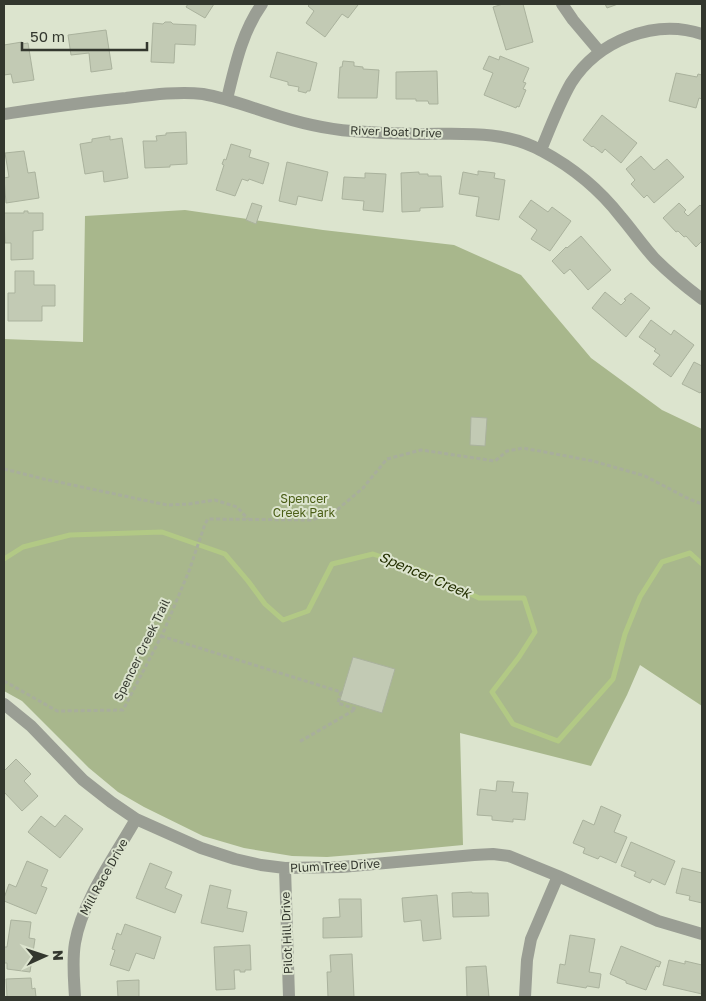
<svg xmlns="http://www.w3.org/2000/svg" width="706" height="1001" font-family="'Golos Text',sans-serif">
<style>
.green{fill:#a8b78c}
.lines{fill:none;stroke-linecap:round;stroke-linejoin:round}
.stream{stroke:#b2c985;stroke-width:5}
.building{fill:#c2cab4;stroke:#aab29d}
.path{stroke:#a8ae9c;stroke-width:3;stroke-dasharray:4 2.5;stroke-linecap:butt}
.street{stroke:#9a9e94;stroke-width:12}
.labels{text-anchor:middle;stroke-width:4;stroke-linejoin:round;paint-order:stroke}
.street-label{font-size:12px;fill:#33372e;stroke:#dce4ce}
.park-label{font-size:12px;fill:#4a5e16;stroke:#dce4ce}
.water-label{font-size:14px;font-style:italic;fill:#232f00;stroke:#dce4ce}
</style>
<rect width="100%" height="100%" fill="#dce4ce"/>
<path class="green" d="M185 210 323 230 454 245 521 275 591 358 662 410 702 429V706L640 665 627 695 591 766 460 733 463 845 389 852 327 857 292 856 244 848 203 836 144 807 118 792 89 768 22 701 4 691V339L83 342 85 216Z"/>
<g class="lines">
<path class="stream" d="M4 559 23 547 70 535 162 532 225 554 248 581 265 604 283 620 308 611 332 564 373 554 422 571 479 598H524L535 632 519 657 492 692 513 724 558 741 613 679 625 634 640 597 662 562 690 553 702 564"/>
</g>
<path class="building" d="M188 4H214L205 18 186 7Z
M310 4H356L358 5 348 18 342 14 325 37 306 23 314 11 308 6Z
M503 4H523L533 42 506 50 493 7Z
M605 4H618L607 8Z
M165 22H171L173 24 196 25 195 45 175 44 174 63 151 62 153 23 163 24Z
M106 30 112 69 91 72 89 53 71 55 68 35Z
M22 42V44L28 43 34 80 13 83 11 74 4 75V45Z
M277 52 317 63 310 91H307L306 93 298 91 299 87 288 85V82L270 77Z
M489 56 499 60 500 56 529 68 523 82 526 83 523 89 526 90 519 107 517 106 516 108 484 95 493 73 483 69Z
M343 61 354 62V66L363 67V69L379 70 377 98H338L340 67H342Z
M437 71 438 104H429L428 101H416V99H396V72Z
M676 73 697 77 698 74 702 75V99L699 98 696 108 669 101Z
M602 115 637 143 621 163 605 149 602 153 593 146 592 147 583 140Z
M186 132 187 164 170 165V167L145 168 143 141H157L156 136 166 135V133Z
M110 136V140L122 138 128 178 104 182 103 171 85 174 80 144 92 142V139Z
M231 144 251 150 249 157 269 163 263 184 249 179 248 181 242 179 235 196 216 190 224 165 222 164 224 159 226 160Z
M24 151 28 173 35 172 39 198 6 203 4 178 9 177 5 153Z
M641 156 654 170 667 159 684 177 654 203 647 195 644 198 631 184 635 180 626 169Z
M287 162 328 172 322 201 298 196 296 205 279 201Z
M478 171 495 173 494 178 505 180 499 220 476 216 479 197 459 194 463 172 478 175Z
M419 172V174H428V176H441L443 207 420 208V211L402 212 401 173Z
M365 173 386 174 383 212 363 210 364 201 342 199 344 177 365 178Z
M531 200 548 212 552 207 571 221 550 251 531 239 537 230 519 217Z
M252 203 262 206 256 224 246 220Z
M679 203 686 210 684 212 688 216 700 205 702 207V241L696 247 686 236 684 237 678 231 676 232 663 218Z
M24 211H28V213H43V230L33 231V259L11 260V243H5L4 213H24Z
M581 236 611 270 588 290 570 269 564 274 552 261 566 247 567 248Z
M15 271H34V285H55V306H42V321H8V293H15Z
M605 292 621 305 626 300 624 299 631 293 650 308 626 337 592 308Z
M651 320 671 335 674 330 694 345 671 377 653 364 660 355 654 351 656 349 639 337Z
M694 362 702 366V391L700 393 682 384Z
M471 417 487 418 485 446 470 445Z
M353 657 395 669 382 713 340 700Z
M16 759 31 774 24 781 38 796 22 811 4 792V771Z
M497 781 514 782 512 792 528 793 525 820 513 819V822L492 820V816L477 815 480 789 496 791Z
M601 806 621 815 614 832 627 837 616 863 600 856 598 859 583 853 585 848 573 843 583 820 594 825Z
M65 815 83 829 60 858 28 832 41 816 55 827Z
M631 842 675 861 665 885 652 879 650 883 634 876 636 872 621 866Z
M27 861 48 870 41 886 47 888 36 914 4 901V898L9 884 16 887Z
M150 863 172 872 165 888 182 895 175 913 136 898Z
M682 868 702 873V903L689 900 690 896 676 893Z
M210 885 231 890 227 908 247 912 243 932 201 923Z
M472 892V893H488L489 916 453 917 452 893Z
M437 895 441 939 423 941 421 920 404 922 402 898Z
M339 899H361L362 937 323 938V918L340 917Z
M11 920 31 922 29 938 35 939 30 972 7 969V963H4V947H7Z
M125 924 161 937 154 959 136 953 129 971 110 965 115 950 112 949 117 933 121 935Z
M570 935 595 939 589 972 601 974 599 988 587 986 586 988 557 983 560 964 565 965Z
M250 945 251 970H245V972H240V970H234L235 989 216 990 214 947Z
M621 946 661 962 659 967 656 966 646 990 626 983V981L610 974Z
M352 954 354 997H328L327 972H331L330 955Z
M669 960 685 964V961L702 965V994L663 985Z
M486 966 489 997H467L466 967Z
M31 978 32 989 35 988 36 997H7L6 979Z
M139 980V997H112H118L117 981Z"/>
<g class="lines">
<path class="path" d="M4 469 44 479 167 505 189 504 215 500 237 507 248 519
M161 636 341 692 338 703 356 709 299 742
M4 681 57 711 123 710 163 633 189 571 205 524 208 519 311 520 332 514 363 488 387 459 421 450 495 461 507 451 523 448 593 461 645 476 689 499 702 504"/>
<path class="street" d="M562 4 573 20 600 52
M227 99C235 66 242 32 262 4
M4 114C45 108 85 102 126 98 150 95 179 91 203 94 226 98 247 106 269 113 296 122 324 129 352 131 375 133 398 134 421 134 462 134 505 130 542 151 572 167 600 190 621 217 633 231 643 246 655 259 670 274 686 287 702 299
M541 150C550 128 559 104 571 83 598 41 654 18 702 34
M4 704 31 726 83 780 111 802 136 819 201 848 235 859 261 865 285 868 341 867 474 855 493 854 509 856 558 876 658 921 702 934
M285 868 289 997
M75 997C74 980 72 961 75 943 82 901 115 856 136 819
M525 997 527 960 531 939 558 876"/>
</g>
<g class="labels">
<g class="street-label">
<text transform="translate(396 132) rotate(2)" y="4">River Boat Drive</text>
<text transform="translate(142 650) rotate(-64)" y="4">Spencer Creek Trail</text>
<text transform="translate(335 866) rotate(-3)" y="4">Plum Tree Drive</text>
<text transform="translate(104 877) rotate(-61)" y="4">Mill Race Drive</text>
<text transform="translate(287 933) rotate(-92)" y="4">Pilot Hill Drive</text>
</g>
<g class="park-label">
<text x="304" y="503">Spencer<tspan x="304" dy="14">Creek Park</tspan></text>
</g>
<g class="water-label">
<text transform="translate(425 575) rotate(23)" y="5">Spencer Creek</text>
</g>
</g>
<rect width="706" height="1001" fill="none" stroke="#33372e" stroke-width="10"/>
<g transform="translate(45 956) rotate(87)" stroke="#dce4ce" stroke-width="4" paint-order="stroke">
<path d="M0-4L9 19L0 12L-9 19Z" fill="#33372e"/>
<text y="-8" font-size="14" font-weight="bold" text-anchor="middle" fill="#33372e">N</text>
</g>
<path d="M22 42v8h125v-8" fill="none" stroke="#33372e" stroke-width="2.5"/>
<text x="30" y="42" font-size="15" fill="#33372e" stroke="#dce4ce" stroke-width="4" paint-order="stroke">50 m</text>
</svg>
